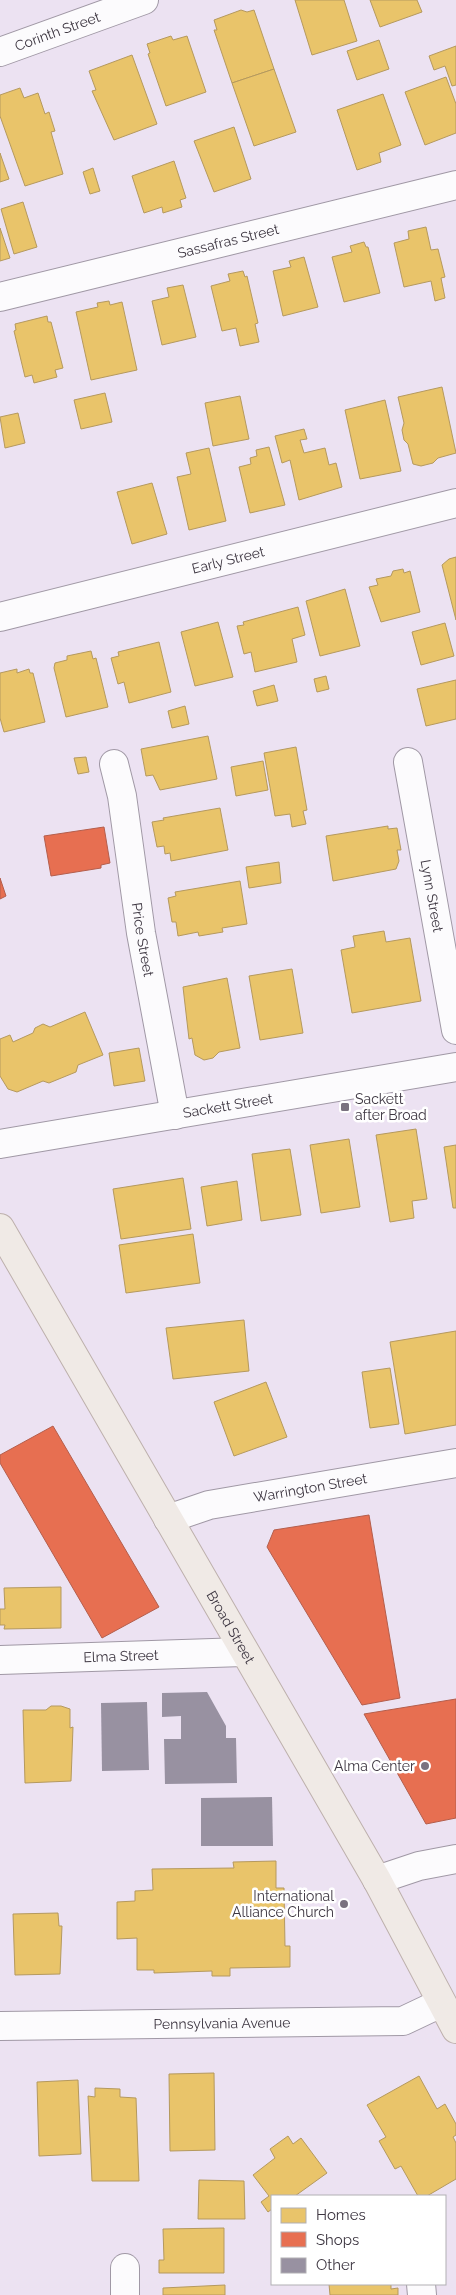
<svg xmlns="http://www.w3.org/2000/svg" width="456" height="2295" font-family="Raleway,sans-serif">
  <rect width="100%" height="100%" fill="#ece2f2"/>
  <!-- homes -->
  <g fill="#e9c46a" stroke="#b5995e">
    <polygon points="295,0 344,0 357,41 312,55"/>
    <polygon points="370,0 417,0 422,12 380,27"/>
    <polygon points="241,10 247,12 254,10 274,69 232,83 214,30 217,30 214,20"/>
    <polygon points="171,36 173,40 187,36 206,92 166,106 148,54 150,53 147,44"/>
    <polygon points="379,40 389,69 357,80 347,51"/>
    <polygon points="456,46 456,85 452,86 445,66 434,70 429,56"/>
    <polygon points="132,55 157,124 114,140 92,91 96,90 89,71"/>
    <polygon points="274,69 296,132 254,146 232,83"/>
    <polygon points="446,77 456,104 456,133 425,145 405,92"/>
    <polygon points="20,88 24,98 38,93 45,114 49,112 55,131 51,132 63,174 25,186 0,116 0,95"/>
    <polygon points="383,94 401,145 379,153 381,162 357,170 337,110"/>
    <polygon points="234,127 251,179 214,192 194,141"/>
    <polygon points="0,153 9,179 0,182"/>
    <polygon points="174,161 186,198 180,200 182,207 163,213 162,207 144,213 132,176"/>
    <polygon points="93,168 100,191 90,194 83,172"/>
    <polygon points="23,202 37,247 14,254 1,209"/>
    <polygon points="426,227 431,250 438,249 445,277 441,278 445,298 435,301 431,281 404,287 394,243 409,239 408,231"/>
    <polygon points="0,228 10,258 0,261"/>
    <polygon points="364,242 366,247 368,247 380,293 344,302 332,257 352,252 350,246"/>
    <polygon points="304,257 318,307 283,316 273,271 291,267 289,261"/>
    <polygon points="243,271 245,277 247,276 258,323 255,324 259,342 240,346 236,328 222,331 211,286 230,281 228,274"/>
    <polygon points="183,285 196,337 162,345 152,301 169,297 167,288"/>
    <polygon points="109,301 110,305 122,302 137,370 91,380 76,312 98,307 97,303"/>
    <polygon points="47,316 48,322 51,322 63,368 55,370 57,377 34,383 32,375 25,377 14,331 16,330 15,324"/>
    <polygon points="442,387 456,453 438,458 433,463 421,466 413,464 408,444 404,440 402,430 404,423 398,397"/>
    <polygon points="105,393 112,422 81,429 74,400"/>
    <polygon points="240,396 249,439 213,446 205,403"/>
    <polygon points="385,400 401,471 360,479 345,410"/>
    <polygon points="18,413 25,443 5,448 0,417"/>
    <polygon points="304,429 307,439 300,440 304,453 325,448 329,465 336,463 342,487 299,500 290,460 282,463 275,436"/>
    <polygon points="269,447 285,505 250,513 239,467 251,464 250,458 257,456 256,450"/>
    <polygon points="209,448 226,521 189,530 177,477 191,474 186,453"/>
    <polygon points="152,483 167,534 132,544 117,492"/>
    <polygon points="456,557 456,620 442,565 449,559"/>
    <polygon points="403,569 404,573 410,571 420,612 381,622 369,587 378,585 376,579 391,576 393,571"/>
    <polygon points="345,589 360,646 320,656 306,601"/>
    <polygon points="298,607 305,635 292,639 297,662 255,672 251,652 244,654 237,626 244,625 243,622"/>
    <polygon points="218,622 233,677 195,686 181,632"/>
    <polygon points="445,623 454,656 421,665 412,632"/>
    <polygon points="159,642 171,692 129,703 124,682 118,684 111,658 119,656 118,652"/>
    <polygon points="91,651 93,659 96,658 108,707 66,717 54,668 55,663 67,660 67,656"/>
    <polygon points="17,669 17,673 29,669 30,673 33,673 45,722 4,732 0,718 0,673"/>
    <polygon points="326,676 329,689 317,692 314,679"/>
    <polygon points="456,680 456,719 426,726 417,689"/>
    <polygon points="274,685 278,701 257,706 253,691"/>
    <polygon points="185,706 189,724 172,728 168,711"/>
    <polygon points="208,736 217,779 160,790 153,775 146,776 141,749"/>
    <polygon points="296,747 307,810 303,811 306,824 292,827 290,814 275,816 264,753"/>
    <polygon points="86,757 89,772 78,774 74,758"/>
    <polygon points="263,761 268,790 236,796 231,767"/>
    <polygon points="220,808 228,850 171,861 170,853 165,854 164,846 157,847 152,822 164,820 163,818"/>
    <polygon points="388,826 388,829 397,828 401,850 397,850 399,861 396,869 333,881 326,836"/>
    <polygon points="279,862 281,883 249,888 246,867"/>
    <polygon points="240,881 247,924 222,928 223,932 199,936 198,932 178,936 176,922 172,922 168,898 176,896 175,892"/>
    <polygon points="384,931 386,942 410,938 421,1001 352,1013 341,950 355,947 353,936"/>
    <polygon points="292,969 303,1033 260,1040 249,976"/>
    <polygon points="227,978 240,1048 219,1052 213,1058 204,1060 195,1055 192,1038 189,1039 183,987"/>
    <polygon points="85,1012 103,1055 78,1065 76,1072 49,1083 43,1081 17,1092 8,1089 0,1076 0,1039 10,1035 13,1042 33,1033 35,1028 43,1024 50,1027"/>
    <polygon points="139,1048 145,1081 114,1086 109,1053"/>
    <polygon points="416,1129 427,1199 412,1201 414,1218 390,1222 376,1135"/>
    <polygon points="349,1139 360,1207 321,1213 310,1145"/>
    <polygon points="456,1145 456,1208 453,1208 444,1147"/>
    <polygon points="290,1149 301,1215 261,1221 252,1154"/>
    <polygon points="183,1178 191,1229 121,1239 113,1189"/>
    <polygon points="237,1181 242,1220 207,1226 201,1187"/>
    <polygon points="193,1234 200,1283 126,1293 119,1245"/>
    <polygon points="244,1320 249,1371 173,1379 166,1328"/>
    <polygon points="456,1331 456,1425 405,1434 390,1342"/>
    <polygon points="390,1368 399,1424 370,1428 362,1372"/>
    <polygon points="266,1382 287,1437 234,1456 214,1402"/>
    <polygon points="61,1587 61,1628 4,1629 5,1625 0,1625 0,1609 5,1609 4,1588"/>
    <polygon points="51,1706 61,1706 70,1709 70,1728 73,1727 71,1781 25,1783 23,1710 46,1710"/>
    <polygon points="276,1861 276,1888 284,1888 285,1946 290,1946 290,1967 230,1968 230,1976 212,1976 212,1971 154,1973 154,1970 137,1970 137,1938 117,1939 117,1902 135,1901 135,1891 153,1890 152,1869 234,1868 233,1862"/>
    <polygon points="58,1913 59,1926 62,1926 60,1974 15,1975 13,1914"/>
    <polygon points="214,2073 215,2150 170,2151 169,2074"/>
    <polygon points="419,2076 437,2109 445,2104 456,2124 456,2135 453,2137 456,2143 456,2179 427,2196 418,2196 401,2166 395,2169 379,2141 386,2137 367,2105"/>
    <polygon points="78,2080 81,2154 39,2156 37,2082"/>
    <polygon points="95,2088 120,2089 120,2097 136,2098 139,2181 92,2181 88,2096 95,2097"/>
    <polygon points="288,2136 293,2144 301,2138 327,2173 295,2196 272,2196 272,2209 268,2212 261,2202 269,2196 253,2175 275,2158 270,2149"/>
    <polygon points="199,2180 244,2181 245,2219 198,2219"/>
    <polygon points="224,2228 224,2273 159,2273 159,2260 164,2260 163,2229"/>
    <polygon points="329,2284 391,2284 391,2289 398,2288 398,2295 330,2295"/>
    <polygon points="225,2285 225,2295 163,2295 163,2288"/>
  </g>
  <!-- shops -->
  <g fill="#e76f51" stroke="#b45e4c">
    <polygon points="104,827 110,863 101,865 101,868 51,876 44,836"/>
    <polygon points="0,878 6,896 0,899"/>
    <polygon points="53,1426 159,1607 102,1638 0,1463 0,1455"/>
    <polygon points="369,1515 400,1698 362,1705 267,1547 274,1530"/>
    <polygon points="456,1699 456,1818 426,1824 364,1714"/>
  </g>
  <!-- building -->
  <g fill="#9891a1">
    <polygon points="207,1692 226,1726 226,1738 236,1738 237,1783 165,1784 164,1739 181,1739 181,1716 162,1717 162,1693"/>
    <polygon points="147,1702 149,1770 102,1771 101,1703"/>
    <polygon points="272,1797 273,1846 201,1846 201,1798"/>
  </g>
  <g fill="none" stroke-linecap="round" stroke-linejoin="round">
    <!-- minor casing -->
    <g stroke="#a098a5" stroke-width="30">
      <g id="minor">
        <path id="s1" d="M0 52 144 0"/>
        <path id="s2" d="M0 297 456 185"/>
        <path id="s3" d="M0 617 456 503"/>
        <path id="s4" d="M408 762 456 1030"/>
        <path id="s5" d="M114 764 122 796 141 933 175 1115"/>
        <path id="s6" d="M0 1144 456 1067"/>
        <path id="s7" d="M168 1519 209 1505 456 1463"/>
        <path id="s8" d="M0 1660 243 1652"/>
        <polyline points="377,1880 419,1866 456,1859"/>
        <path id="s9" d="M0 2026 403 2021 441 2003"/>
        <polyline points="125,2268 125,2295"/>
        <polyline points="421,2284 422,2295"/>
      </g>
    </g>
    <!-- major casing -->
    <g stroke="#bdb0ac" stroke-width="30">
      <g id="major">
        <path id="s10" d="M0 1228 377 1880 456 2029"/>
      </g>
    </g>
    <!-- minor -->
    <use href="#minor" stroke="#fcfbfd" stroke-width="28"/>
    <!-- major -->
    <use href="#major" stroke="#f0eae6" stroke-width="28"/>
  </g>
  <!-- markers -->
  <g fill="#7a727f" stroke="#fff" stroke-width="2">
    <rect x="340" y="1102" width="10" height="10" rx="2.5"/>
    <circle cx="425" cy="1766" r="5"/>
    <circle cx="344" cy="1904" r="5"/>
  </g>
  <g text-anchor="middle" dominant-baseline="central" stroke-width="5" stroke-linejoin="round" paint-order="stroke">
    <!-- street labels -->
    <g font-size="14" fill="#3d3641" stroke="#fff">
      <text stroke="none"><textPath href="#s1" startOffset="61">Corinth Street</textPath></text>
      <text stroke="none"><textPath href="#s2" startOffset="235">Sassafras Street</textPath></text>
      <text stroke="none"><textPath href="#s3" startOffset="235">Early Street</textPath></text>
      <text stroke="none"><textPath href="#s4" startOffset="136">Lynn Street</textPath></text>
      <text stroke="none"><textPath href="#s5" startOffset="178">Price Street</textPath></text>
      <text stroke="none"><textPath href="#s6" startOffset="231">Sackett Street</textPath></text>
      <text stroke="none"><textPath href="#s7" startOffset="146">Warrington Street</textPath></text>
      <text stroke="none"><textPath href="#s10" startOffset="461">Broad Street</textPath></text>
      <text stroke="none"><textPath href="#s8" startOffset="121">Elma Street</textPath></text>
      <text stroke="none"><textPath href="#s9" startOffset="222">Pennsylvania Avenue</textPath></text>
    </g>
    <!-- poi labels -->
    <g font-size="14" fill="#3d3641" stroke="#fff" text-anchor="end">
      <text x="355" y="1099" text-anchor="start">Sackett<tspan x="355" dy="16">after Broad</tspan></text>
      <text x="415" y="1766">Alma Center</text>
      <text x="334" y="1896">International<tspan x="334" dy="16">Alliance Church</tspan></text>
    </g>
  </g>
  <!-- legend -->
  <rect x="271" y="2195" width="175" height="90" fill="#ffffff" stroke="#b1afb3"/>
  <rect x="281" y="2208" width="25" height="15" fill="#e9c46a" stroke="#b1afb3"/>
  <text x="316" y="2220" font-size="15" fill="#3d3641">Homes</text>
  <rect x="281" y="2232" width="25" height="15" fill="#e76f51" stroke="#b1afb3"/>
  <text x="316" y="2245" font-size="15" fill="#3d3641">Shops</text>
  <rect x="281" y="2258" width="25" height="15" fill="#9891a1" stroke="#b1afb3"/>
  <text x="316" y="2270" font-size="15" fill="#3d3641">Other</text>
</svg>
